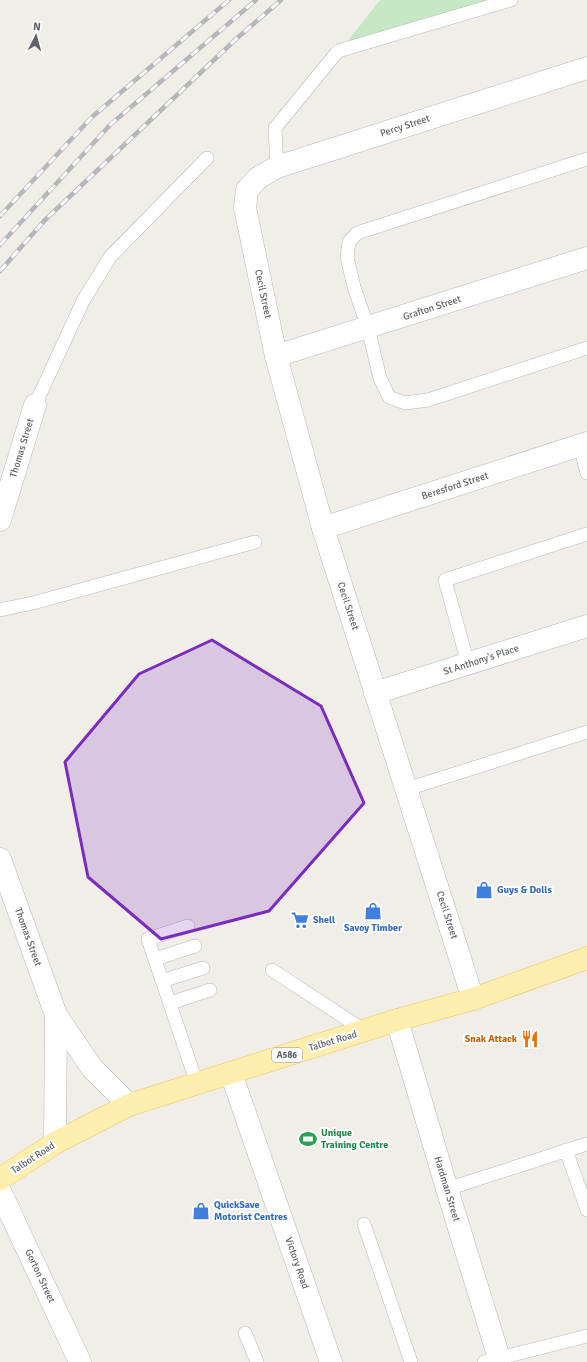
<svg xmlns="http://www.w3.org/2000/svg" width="587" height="1362" font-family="Signika,sans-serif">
  <rect width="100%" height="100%" fill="#f1eee8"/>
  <!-- green -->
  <polygon fill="#c6e8c5" points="380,0 510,0 343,47"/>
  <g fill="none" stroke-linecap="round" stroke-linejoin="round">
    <!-- lane casing -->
    <g stroke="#b5b8bc" stroke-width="14">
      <g id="lane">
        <polyline points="587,159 357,233 349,242 347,257 354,287 368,328 380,378 389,397 405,403 428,400 587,348"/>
        <polyline points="277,167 275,128 338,51 511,0"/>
        <polyline points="35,405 83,301 110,257 207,158"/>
        <polyline points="580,445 587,473"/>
        <polyline points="0,610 33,603 255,542"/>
        <polyline points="468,664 445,580 587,534"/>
        <polyline points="407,789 587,732"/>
        <polyline points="188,926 148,939 197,1084"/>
        <polyline points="155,959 195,946"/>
        <polyline points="272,970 365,1031"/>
        <polyline points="162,981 203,968"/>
        <polyline points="170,1003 210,990"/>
        <polyline points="566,1150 587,1210"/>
        <polyline points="447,1189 587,1144"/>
        <polyline points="364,1224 411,1362"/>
        <polyline points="245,1333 257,1362"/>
        <polyline points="484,1362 587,1336"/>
      </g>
    </g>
    <!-- street casing -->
    <g stroke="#b5b8bc" stroke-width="23">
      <g id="street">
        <polyline points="276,356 587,258"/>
        <polyline points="0,520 35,405"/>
        <polyline points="323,528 587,443"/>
        <polyline points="375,693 587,626"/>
        <polyline points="0,859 56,1015 92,1068 129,1105"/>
        <polyline points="473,999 323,528 276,356 245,208 247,190 258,178 277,167 587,68"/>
        <polyline points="397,1020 447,1189 499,1358"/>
        <polyline points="231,1073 331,1362"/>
        <polyline points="55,1143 56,1015"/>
        <polyline points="0,1191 80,1362"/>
      </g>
    </g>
    <!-- primary casing -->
    <g stroke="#f1c361" stroke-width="23">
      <polyline id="primary" points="0,1179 55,1143 129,1105 397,1020 473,999 587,958"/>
    </g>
    <!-- lane -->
    <use href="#lane" stroke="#fff" stroke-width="13"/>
    <!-- street -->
    <use href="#street" stroke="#fff" stroke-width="22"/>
    <!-- primary -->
    <use href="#primary" stroke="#feefaf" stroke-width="22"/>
    <!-- rail casing -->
    <g stroke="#b6b7b8" stroke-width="4.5">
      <g id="rail">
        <polyline points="0,216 92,117 229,0"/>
        <polyline points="0,245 110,125 256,0"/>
        <polyline points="0,271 45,220 235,40 281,0"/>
      </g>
    </g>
    <!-- rail -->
    <use href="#rail" stroke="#fff" stroke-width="3" stroke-dasharray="9" stroke-linecap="butt"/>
  </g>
  <!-- marked area -->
  <path fill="#7b2cbf" fill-opacity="0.2" stroke="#7b2cbf" stroke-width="3" stroke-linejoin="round" d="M212 640 321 706 364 803 269 911 161 939 88 877 65 762 139 674Z"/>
  <!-- icons -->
  <defs>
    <g id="shop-bare" transform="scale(1.38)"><path d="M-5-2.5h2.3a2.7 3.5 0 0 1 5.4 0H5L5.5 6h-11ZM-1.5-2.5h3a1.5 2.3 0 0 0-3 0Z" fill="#3f7fe0" stroke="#fff" stroke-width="2.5" paint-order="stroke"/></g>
    <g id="supermarket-bare" transform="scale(1.38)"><path d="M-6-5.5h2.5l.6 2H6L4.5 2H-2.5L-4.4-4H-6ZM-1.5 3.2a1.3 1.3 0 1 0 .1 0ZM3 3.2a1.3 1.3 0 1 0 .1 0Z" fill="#3f7fe0" stroke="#fff" stroke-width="2.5" paint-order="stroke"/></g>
    <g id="restaurant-bare" transform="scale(1.38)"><path d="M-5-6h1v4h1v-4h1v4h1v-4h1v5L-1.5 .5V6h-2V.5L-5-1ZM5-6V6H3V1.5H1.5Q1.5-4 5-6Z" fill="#e8710a" stroke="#fff" stroke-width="2.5" paint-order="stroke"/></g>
    <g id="stadium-bare" transform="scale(1.38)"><path d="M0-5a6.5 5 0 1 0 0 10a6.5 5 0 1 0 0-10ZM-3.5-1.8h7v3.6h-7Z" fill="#2e9e5b" stroke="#fff" stroke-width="2.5" paint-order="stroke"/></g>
  </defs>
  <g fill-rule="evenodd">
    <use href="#shop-bare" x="484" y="890"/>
    <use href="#shop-bare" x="373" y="911"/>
    <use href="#supermarket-bare" x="300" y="920"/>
    <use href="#restaurant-bare" x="530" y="1039"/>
    <use href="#stadium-bare" x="308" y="1139"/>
    <use href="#shop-bare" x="201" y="1211"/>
  </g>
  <g text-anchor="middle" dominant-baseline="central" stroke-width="4" stroke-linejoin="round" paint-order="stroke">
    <!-- shield labels -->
    <rect fill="#fff" stroke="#8f9295" stroke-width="1" x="272" y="1048" width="30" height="14" rx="3"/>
    <g font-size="9" font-weight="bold" fill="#5f6368">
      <text x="287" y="1055">A586</text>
    </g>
    <!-- street labels -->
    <g font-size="10" fill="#5f6368" stroke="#fff">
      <text transform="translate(405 126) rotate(-18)">Percy Street</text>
      <text transform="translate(263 294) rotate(78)">Cecil Street</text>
      <text transform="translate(432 308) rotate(-18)">Grafton Street</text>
      <text transform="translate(22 448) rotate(-73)">Thomas Street</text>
      <text transform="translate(455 486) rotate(-18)">Beresford Street</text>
      <text transform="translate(348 606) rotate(72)">Cecil Street</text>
      <text transform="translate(481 660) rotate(-18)">St Anthony's Place</text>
      <text transform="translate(447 915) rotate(72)">Cecil Street</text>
      <text transform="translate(28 937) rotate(70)">Thomas Street</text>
      <text transform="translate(333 1041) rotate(-17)">Talbot Road</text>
      <text transform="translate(33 1158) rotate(-33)">Talbot Road</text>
      <text transform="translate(447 1189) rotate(73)">Hardman Street</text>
      <text transform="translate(297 1263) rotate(71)">Victory Road</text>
      <text transform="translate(40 1276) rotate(65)">Gorton Street</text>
    </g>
    <!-- shop labels -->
    <g font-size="10" font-weight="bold" fill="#366cbe" stroke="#fff" text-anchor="start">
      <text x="497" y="890">Guys &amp; Dolls</text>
      <text x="313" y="920">Shell</text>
      <text x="373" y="928" text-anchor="middle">Savoy Timber</text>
      <text x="214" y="1205">QuickSave<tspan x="214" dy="12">Motorist Centres</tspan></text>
    </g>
    <!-- food labels -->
    <g font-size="10" font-weight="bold" fill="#c56008" stroke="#fff" text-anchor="end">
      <text x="517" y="1039">Snak Attack</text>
    </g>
    <!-- leisure labels -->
    <g font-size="10" font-weight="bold" fill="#27864d" stroke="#fff" text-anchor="start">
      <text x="321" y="1133">Unique<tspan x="321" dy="12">Training Centre</tspan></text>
    </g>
  </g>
  <!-- north arrow -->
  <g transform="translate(36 36) rotate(6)" stroke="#ffffff" stroke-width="3" paint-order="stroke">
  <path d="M0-3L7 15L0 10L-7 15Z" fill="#5f6368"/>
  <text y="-6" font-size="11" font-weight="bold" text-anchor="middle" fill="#5f6368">N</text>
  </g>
</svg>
